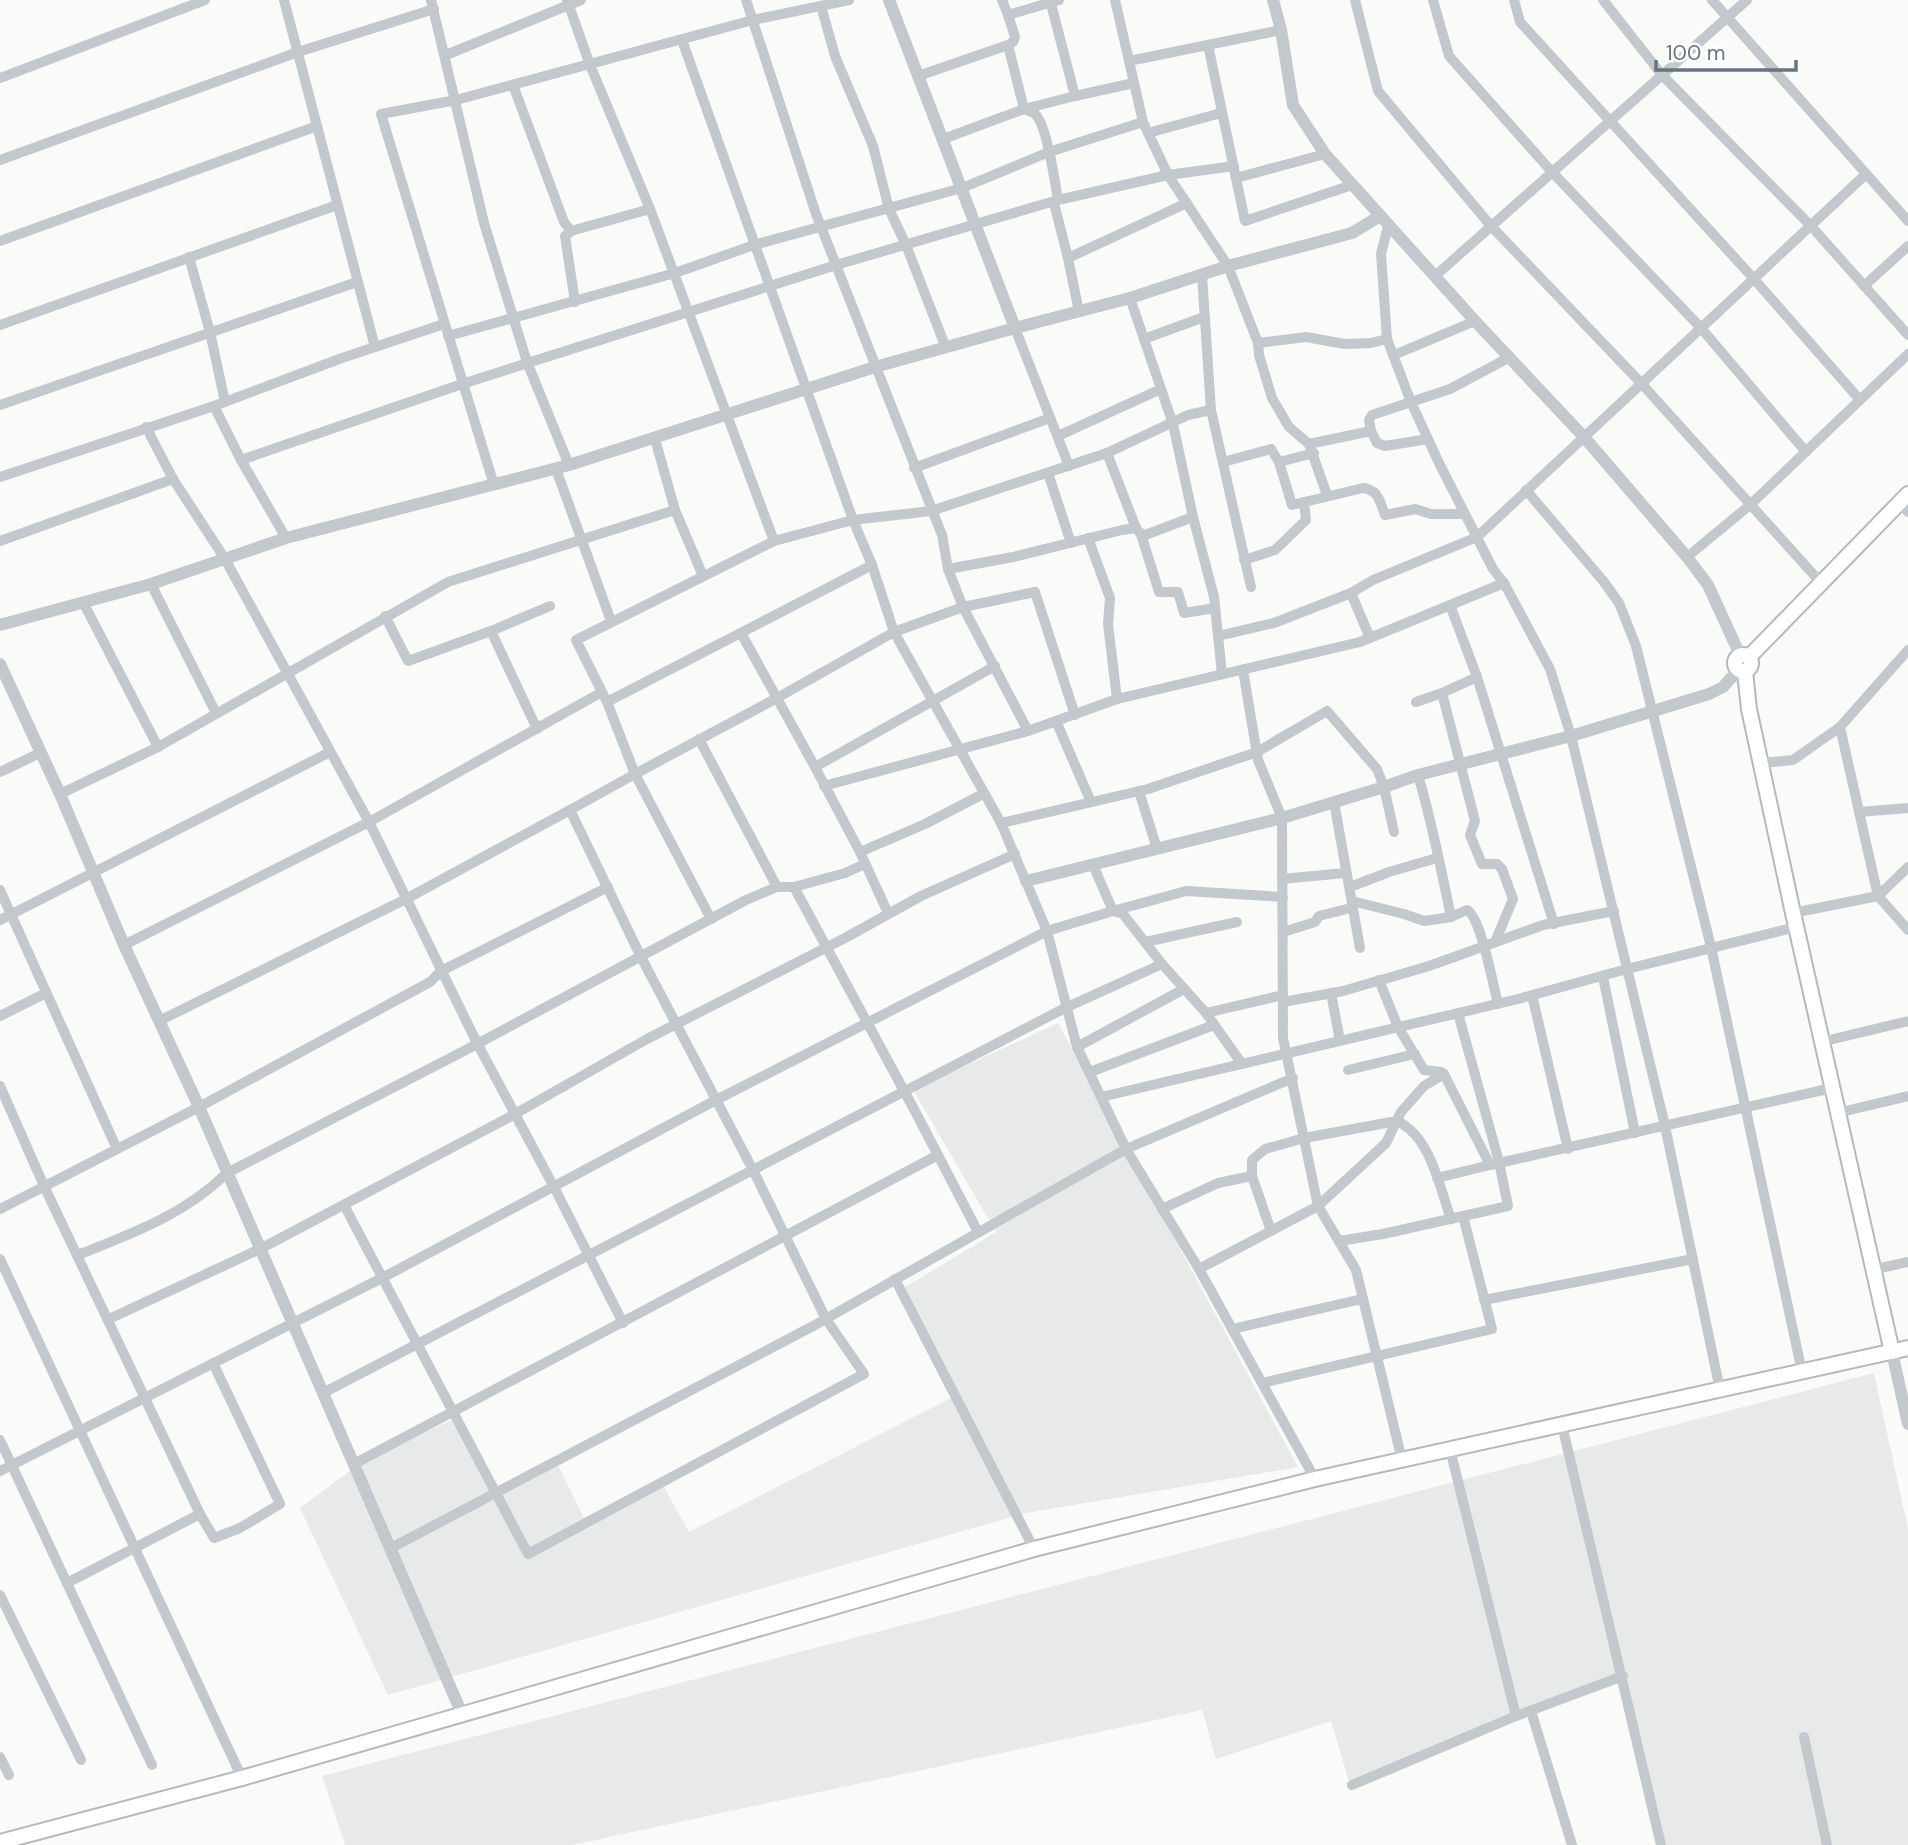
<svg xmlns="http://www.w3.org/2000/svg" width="1908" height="1845" font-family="'DM Sans',sans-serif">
  <rect width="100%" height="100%" fill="#fafaf8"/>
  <!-- built -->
  <g fill="#e8e9e9">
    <polygon points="1058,1023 1298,1467 1026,1513 388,1695 300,1508 366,1459 454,1419 495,1497 557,1463 584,1518 659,1478 689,1532 951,1398 899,1291 996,1232 913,1090"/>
    <polygon points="1874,1373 1908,1529 1908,1845 1663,1845 1622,1681 1349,1782 1331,1721 1216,1759 1202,1710 572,1845 345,1845 322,1776"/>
  </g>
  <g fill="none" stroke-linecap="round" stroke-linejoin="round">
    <!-- secondary casing -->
    <g stroke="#b3babf" stroke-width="18">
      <g id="secondary">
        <circle cx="1743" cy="663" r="8"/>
        <polyline points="1749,657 1908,494"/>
        <polyline points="1745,672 1749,709 1793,913 1892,1352"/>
        <polyline points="0,1842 242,1778 1034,1549 1315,1479 1908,1348"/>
      </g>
    </g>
    <!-- minor -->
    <g stroke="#c3c8cc" stroke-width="10">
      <polyline points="284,0 375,347"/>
      <polyline points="431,0 484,223 527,362 569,465"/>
      <polyline points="567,0 590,65 650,209 774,541"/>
      <polyline points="746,0 816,214 942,535 948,569 963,607 1028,731"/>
      <polyline points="1002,0 1008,15 1059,0"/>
      <polyline points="1115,0 1143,122 1168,175 1228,266 1258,343 1259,355 1272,398 1289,427 1309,444 1327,495"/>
      <polyline points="1355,0 1378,91 1491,226 1641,383 1822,584"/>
      <polyline points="1433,0 1449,56 1552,172 1701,328 1806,452"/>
      <polyline points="1514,0 1520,22 1754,279 1860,400"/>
      <polyline points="1603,0 1662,75 1811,226 1908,335"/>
      <polyline points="1712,0 1908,221"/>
      <polyline points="821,6 835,56 873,146 889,209 906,245 946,348"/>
      <polyline points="682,40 853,520 872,565 894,632 1001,823 1047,931 1077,1047 1101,1097 1126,1149 1199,1269 1315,1479"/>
      <polyline points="1008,45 1013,42 1015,37 1008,15"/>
      <polyline points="1208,45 1245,221 1352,185"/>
      <polyline points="446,55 581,0"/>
      <polyline points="1129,61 1281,30"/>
      <path d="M918 76 1008 45 1024 109C1028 111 1032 111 1035 114 1047 124 1055 183 1058 200"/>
      <polyline points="0,78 205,0"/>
      <polyline points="513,85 564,222 571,231 565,236 575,302"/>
      <polyline points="1075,96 1134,83"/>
      <polyline points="1148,133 1221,113"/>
      <polyline points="943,139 1024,109 1075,96 1050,0"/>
      <polyline points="0,160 298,52 434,9"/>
      <polyline points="1236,178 1325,154"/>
      <polyline points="1054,203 1068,258 1079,312"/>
      <polyline points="1388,226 1381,254 1387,339 1411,402 1439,463 1493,569 1504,583 1550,669 1571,736 1665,1126 1720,1390"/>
      <polyline points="571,231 650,209"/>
      <polyline points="0,241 317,126"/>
      <polyline points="189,257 210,332 225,402"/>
      <polyline points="1068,258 1187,203"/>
      <polyline points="1202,275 1211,410 1251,587"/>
      <polyline points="1435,276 1747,0"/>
      <polyline points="1864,286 1908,246"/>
      <polyline points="1130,298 1173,424 1193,517"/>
      <polyline points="0,325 337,205"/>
      <polyline points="1015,328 1069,466"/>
      <polyline points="448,336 675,273 754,245 962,188 1049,152 1143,122"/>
      <polyline points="1144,339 1204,317"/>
      <polyline points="1258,343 1306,337 1345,344 1371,343 1387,339"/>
      <polyline points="1394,355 1475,321"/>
      <polyline points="0,405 357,282"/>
      <polyline points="214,406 241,460 286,538"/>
      <polyline points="146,427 173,479 225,559 369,822 477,1043 554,1187 623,1323"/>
      <polyline points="1371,431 1369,420 1372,415 1450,389 1510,357"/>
      <polyline points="1058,436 1161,389"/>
      <polyline points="655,439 675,510 703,576"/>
      <polyline points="1309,444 1371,431 1377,443 1385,446 1428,439"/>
      <polyline points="1107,453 1136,528"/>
      <polyline points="241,460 462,384 836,265 1058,200 1168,175 1234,166"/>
      <polyline points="1223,462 1271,449 1279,462 1314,453"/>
      <path d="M1279 462 1292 505 1363 488C1379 490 1380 502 1385 515L1415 509 1431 514H1465"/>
      <polyline points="914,468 1050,418"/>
      <polyline points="556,469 611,621"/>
      <polyline points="1048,473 1071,543"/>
      <polyline points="0,477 214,406 342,358 444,324"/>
      <polyline points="494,485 381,114 456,100 753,20 849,0"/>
      <polyline points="1526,490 1604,582 1619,603 1636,646 1711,947 1802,1372"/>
      <polyline points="1900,503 1908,512"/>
      <polyline points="1141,534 1159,592 1178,592 1184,613 1215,608"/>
      <polyline points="1088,538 1110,598 1108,624 1117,699"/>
      <polyline points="0,541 173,479"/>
      <polyline points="1687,557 1750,505 1908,354"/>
      <polyline points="1244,560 1275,550 1303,523 1306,520 1304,502"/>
      <polyline points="948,569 1013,557 1122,530 1136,528 1141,534 1145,535 1193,517 1214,597 1222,674"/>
      <polyline points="151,584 216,713"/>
      <polyline points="1351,593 1370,638"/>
      <polyline points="83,602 158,747"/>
      <polyline points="1450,605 1477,677 1554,924"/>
      <polyline points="385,616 408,661 491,631 550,606"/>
      <polyline points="491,631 537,729"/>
      <polyline points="741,633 815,767 995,666"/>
      <polyline points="1218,636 1274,623 1351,593 1373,580 1477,537 1865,175"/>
      <polyline points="1243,670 1258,760 1282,818 1283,1038 1318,1206 1356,1270 1402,1460"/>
      <polyline points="1477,677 1442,693 1475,821 1470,835 1482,864 1497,864 1502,869 1513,899 1495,942"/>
      <polyline points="607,702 872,565"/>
      <polyline points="1416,702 1442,693"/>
      <polyline points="1075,715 1035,592 963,607 894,632 777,698 635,774 607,702 576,640 774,541 853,520 931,511 1107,453 1188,415 1211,410"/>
      <polyline points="1056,721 1091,802"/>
      <polyline points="1840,727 1878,896 1908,930"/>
      <polyline points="699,739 777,887"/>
      <polyline points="1761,763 1793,760 1840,727 1908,650"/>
      <polyline points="815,767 860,852 888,913"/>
      <polyline points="0,772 40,753"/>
      <polyline points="824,786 1028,731 1117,699 1360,642 1504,583"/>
      <polyline points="1139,791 1157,849"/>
      <polyline points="60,794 158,747 448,582 675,510"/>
      <polyline points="1334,802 1360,948"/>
      <polyline points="1859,812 1908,808"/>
      <polyline points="1001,823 1148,789 1257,752 1327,711 1377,769 1384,787 1394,832"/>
      <polyline points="860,852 925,824 983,794"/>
      <polyline points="1093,865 1113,911 1186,891 1283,897"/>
      <polyline points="1282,879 1345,873"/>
      <polyline points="794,887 916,1113 978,1232"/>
      <polyline points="1350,887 1389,872 1437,858"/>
      <polyline points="0,890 117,1149"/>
      <path d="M1352 901 1404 914 1424 921 1451 917C1441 869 1432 822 1418 775"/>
      <polyline points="1793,913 1878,896 1908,867"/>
      <path d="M1451 917 1467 910C1481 917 1493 985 1498 1004"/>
      <polyline points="0,920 330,752"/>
      <polyline points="1283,932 1315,922 1319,916 1351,908"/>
      <polyline points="1145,942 1237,922"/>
      <polyline points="124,945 369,822 602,692"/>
      <polyline points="1603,977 1635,1133"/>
      <polyline points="1379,980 1398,1027 1424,1070 1441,1072 1444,1074 1490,1165 1832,1088"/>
      <polyline points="1331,993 1340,1041"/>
      <polyline points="1532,995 1568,1149"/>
      <polyline points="1283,1002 1343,991 1429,966 1543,925 1614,911"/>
      <polyline points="1206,1013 1283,995"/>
      <polyline points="0,1016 46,993"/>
      <polyline points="159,1021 406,899 570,810"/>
      <polyline points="1821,1042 1908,1021"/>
      <polyline points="1077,1047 1184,989"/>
      <polyline points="1348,1070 1415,1054"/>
      <polyline points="1090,1072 1214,1025"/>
      <polyline points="0,1086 44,1186 200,1514 67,1583"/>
      <polyline points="1101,1097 1518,999 1627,969 1796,927"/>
      <polyline points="1837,1113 1908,1096"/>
      <polyline points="1437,1178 1490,1165"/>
      <polyline points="344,1205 528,1554 864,1374 826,1319 753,1170 641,957 570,810 635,774 711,919"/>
      <polyline points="0,1209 199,1107 430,982 441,971 608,887"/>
      <polyline points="1162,1209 1218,1183 1252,1176"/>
      <path d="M1271 1231 1252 1176V1160L1265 1149 1304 1138 1397 1121C1431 1137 1439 1186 1451 1219"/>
      <polyline points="1339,1241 1383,1234 1508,1206 1499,1162 1458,1013"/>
      <path d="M78 1255C133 1233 184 1215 227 1173L462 1052 746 900 777 887H794L845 873 865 864"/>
      <polyline points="0,1259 242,1778"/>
      <polyline points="1199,1269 1318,1206 1386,1143 1401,1112 1424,1086 1444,1074"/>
      <polyline points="1872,1270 1908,1262"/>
      <polyline points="895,1279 1034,1549"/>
      <polyline points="1484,1300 1693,1259"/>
      <polyline points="109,1319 260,1249 508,1118 647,1039 845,938 921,896 1015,854"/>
      <polyline points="1232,1329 1362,1299"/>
      <polyline points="1262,1383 1492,1329 1463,1216"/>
      <polyline points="323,1393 1065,1008 1162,964"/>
      <polyline points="1562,1425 1661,1845"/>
      <polyline points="0,1440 152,1765"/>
      <polyline points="1450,1449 1516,1716"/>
      <polyline points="354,1464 938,1155"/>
      <polyline points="0,1471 382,1278 716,1100 1047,931 1113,911 1123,914 1162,964 1206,1013 1242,1064"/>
      <polyline points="200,1514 214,1538 240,1528 280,1504 213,1363"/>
      <polyline points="391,1548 815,1325 1126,1149 1293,1078"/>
      <polyline points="0,1595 81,1760"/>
      <polyline points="1531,1711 1572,1845"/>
      <polyline points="1804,1737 1827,1845"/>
      <polyline points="0,1757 9,1775"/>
      <polyline points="1352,1785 1516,1716 1623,1676"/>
    </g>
    <!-- tertiary -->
    <g stroke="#c3c8cc" stroke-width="12">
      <polyline points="889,0 1015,328"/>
      <polyline points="1273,0 1281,30 1293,105 1325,154 1475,321 1584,437 1687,557 1708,585 1740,655"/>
      <polyline points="0,625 151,584 286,538 569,465 875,367 1015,328 1130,298 1228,266 1352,233 1380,216"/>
      <polyline points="0,664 60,794 124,945 199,1107 462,1714"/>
      <polyline points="1026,881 1282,818 1384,787 1418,775 1571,736 1709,694 1723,687 1738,670"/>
      <polyline points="1892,1352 1908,1424"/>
    </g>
    <!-- secondary -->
    <use href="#secondary" stroke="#fff" stroke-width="14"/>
  </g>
  <!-- scale -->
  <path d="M1656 60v10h140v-10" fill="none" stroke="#657683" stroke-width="3.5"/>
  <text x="1666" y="60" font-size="21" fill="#657683" stroke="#ffffff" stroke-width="5" paint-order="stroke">100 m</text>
</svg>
